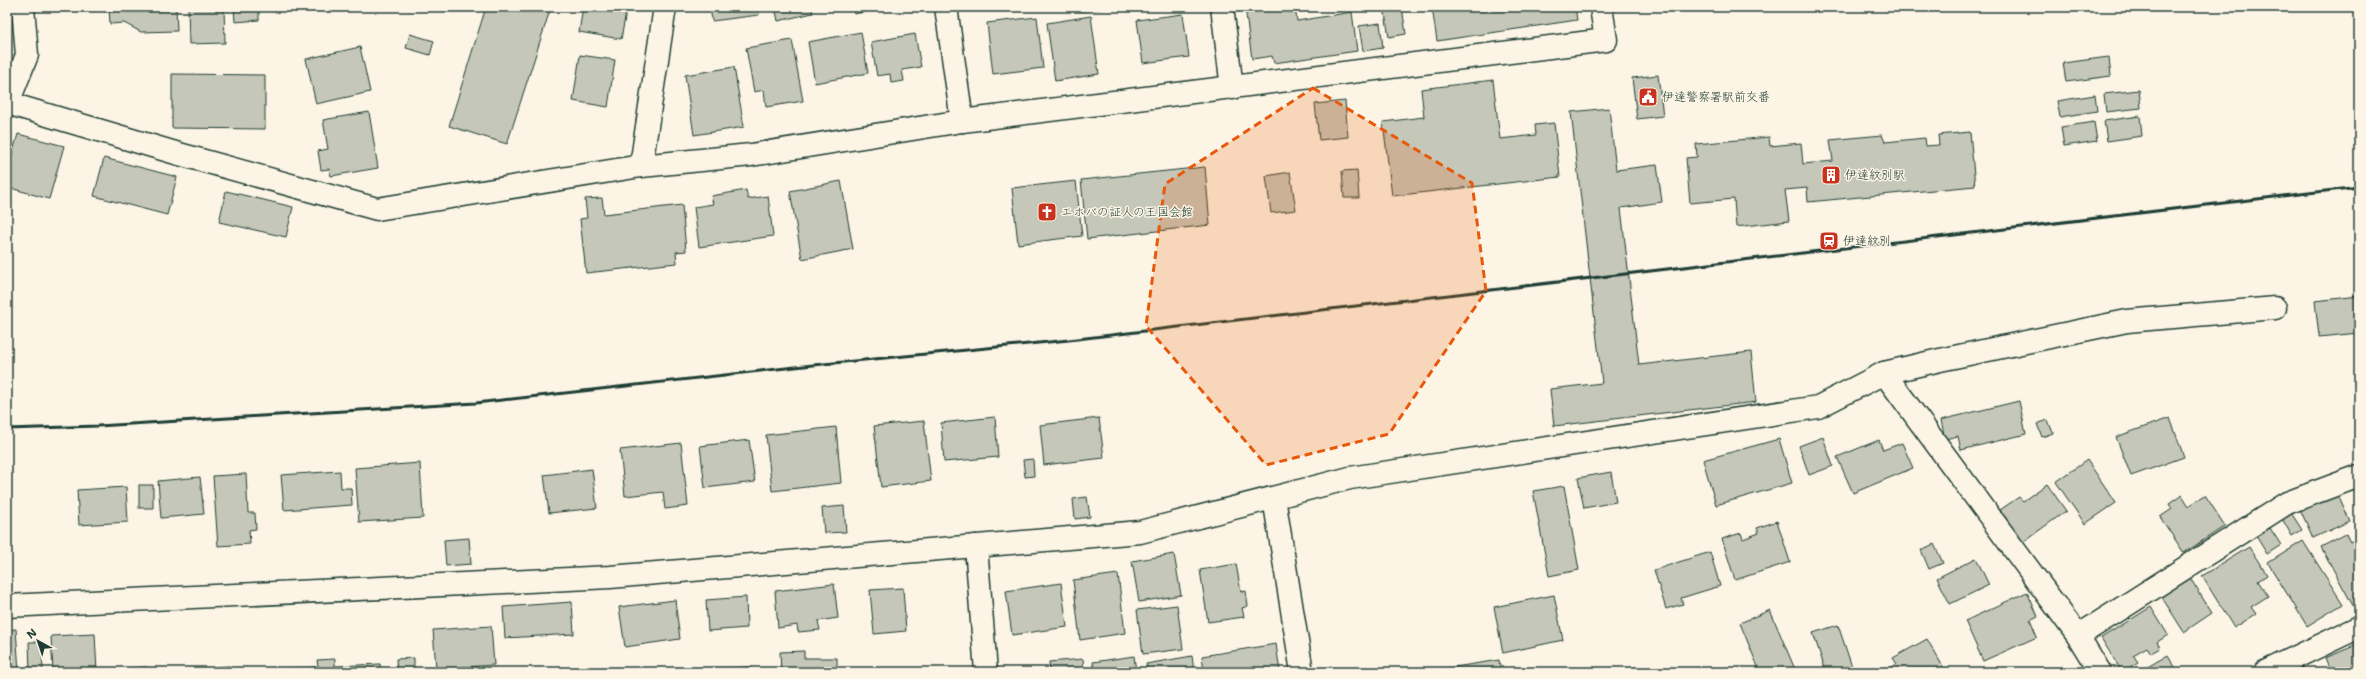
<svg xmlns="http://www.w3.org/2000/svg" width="2366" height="679" font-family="'Shantell Sans','Klee One',sans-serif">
  <rect width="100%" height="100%" fill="#fcf5e5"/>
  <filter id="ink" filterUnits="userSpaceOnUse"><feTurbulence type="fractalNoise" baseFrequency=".025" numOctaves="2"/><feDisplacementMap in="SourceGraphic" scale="8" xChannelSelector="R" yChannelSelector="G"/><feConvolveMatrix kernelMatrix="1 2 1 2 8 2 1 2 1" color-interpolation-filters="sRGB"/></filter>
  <g filter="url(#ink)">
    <!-- building -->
    <g fill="#c5c7b9" stroke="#1f3d34">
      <polygon points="109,7 176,7 177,31 141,32 124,23 110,24"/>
      <polygon points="188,7 224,7 225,43 189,44"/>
      <polygon points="234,7 259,7 259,20 235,22"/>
      <polygon points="486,7 551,7 507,144 449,126"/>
      <polygon points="583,7 627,7 621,39 579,32"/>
      <polygon points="710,7 758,7 759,15 712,21"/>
      <polygon points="775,7 811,7 813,13 778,21"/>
      <polygon points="852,7 889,7 854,14"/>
      <polygon points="1081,7 1116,7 1081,11"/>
      <polygon points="1245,7 1295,7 1297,21 1352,12 1357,51 1274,63 1272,56 1252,59"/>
      <polygon points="1384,7 1402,7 1406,34 1389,37"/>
      <polygon points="1432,7 1575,7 1577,20 1437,41"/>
      <polygon points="1183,14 1189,57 1143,63 1137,20"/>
      <polygon points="1091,16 1099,74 1055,81 1047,23"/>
      <polygon points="1037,17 1043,68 993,74 987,23"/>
      <polygon points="1380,23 1383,48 1363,51 1359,26"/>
      <polygon points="861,32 868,73 815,83 808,42"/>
      <polygon points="410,34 434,41 430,55 406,48"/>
      <polygon points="915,34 921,67 902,70 904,81 891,83 890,74 877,76 871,42"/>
      <polygon points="792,40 803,101 766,107 764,90 754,92 746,48"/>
      <polygon points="360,47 370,92 316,104 306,59"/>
      <polygon points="580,55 615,60 608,107 573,101"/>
      <polygon points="2109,57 2111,76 2066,82 2063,63"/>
      <polygon points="734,67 744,127 694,135 685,75"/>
      <polygon points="172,74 265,75 265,129 172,128"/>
      <polygon points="1658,75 1663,116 1637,119 1632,78"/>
      <polygon points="1493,80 1500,139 1536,135 1535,125 1554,123 1560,177 1392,196 1383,122 1424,117 1421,89"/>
      <polygon points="2139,90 2141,108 2106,112 2104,94"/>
      <polygon points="2095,95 2097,111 2060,117 2057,101"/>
      <polygon points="1345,101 1348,137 1319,140 1315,104"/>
      <polygon points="1609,108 1616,170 1657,165 1662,202 1621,208 1639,365 1751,352 1756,402 1554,426 1550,389 1602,383 1571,112"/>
      <polygon points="369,112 378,168 331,176 329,169 321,170 318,151 328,149 323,120"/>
      <polygon points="2140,116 2142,136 2107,141 2104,121"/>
      <polygon points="2094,122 2097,141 2064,146 2061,127"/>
      <polygon points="1970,132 1975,186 1808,202 1807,188 1785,190 1789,221 1736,227 1734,199 1690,203 1686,158 1697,157 1696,144 1769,137 1770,146 1801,143 1803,164 1833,161 1830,140 1882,135 1885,142 1925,138 1926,146 1939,145 1938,135"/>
      <polygon points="18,134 64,146 49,199 7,187 7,172"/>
      <polygon points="104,158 177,177 167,215 94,196"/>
      <polygon points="1205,167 1210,225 1087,239 1081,180"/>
      <polygon points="1357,170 1359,198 1344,198 1342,171"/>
      <polygon points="1290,172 1296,210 1271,213 1266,176"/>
      <polygon points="841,181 853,249 802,259 790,191"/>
      <polygon points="1076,181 1082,236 1018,244 1012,188"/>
      <polygon points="746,190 748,199 768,196 773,236 699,247 694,207 713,204 711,196"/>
      <polygon points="226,191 293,207 286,237 219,222"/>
      <polygon points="602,198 604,214 682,205 686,251 676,252 677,263 586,273 580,219 587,218 585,199"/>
      <polygon points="2359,296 2359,333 2319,337 2315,301"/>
      <polygon points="2019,401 2026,434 1961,450 1958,436 1945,439 1941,420"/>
      <polygon points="995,417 998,457 944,462 941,423"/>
      <polygon points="1099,418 1104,458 1044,465 1040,425"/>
      <polygon points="2170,418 2184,457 2131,476 2116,437"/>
      <polygon points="2048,420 2053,433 2042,437 2037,424"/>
      <polygon points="924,421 931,481 881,487 874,426"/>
      <polygon points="836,427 841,483 772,491 766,435"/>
      <polygon points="1823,437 1833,466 1809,475 1799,446"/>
      <polygon points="1779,439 1792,483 1716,505 1703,460"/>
      <polygon points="749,440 755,482 705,488 700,446"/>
      <polygon points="1879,440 1883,450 1902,443 1913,468 1853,493 1837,457"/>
      <polygon points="681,443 688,506 665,509 663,492 625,496 620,450"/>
      <polygon points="1033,459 1034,476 1025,477 1023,460"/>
      <polygon points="2087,460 2116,503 2085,524 2056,482"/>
      <polygon points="420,463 423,518 359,522 355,468"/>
      <polygon points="592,469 597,508 549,513 544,475"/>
      <polygon points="340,471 341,488 351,488 352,505 284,510 281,475"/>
      <polygon points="1611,472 1616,502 1584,508 1578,478"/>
      <polygon points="246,474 248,513 255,513 256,529 249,530 250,544 218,546 213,476"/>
      <polygon points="200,477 204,514 161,518 158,481"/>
      <polygon points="2047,484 2066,511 2023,542 2000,510 2019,497 2023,501"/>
      <rect x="139" y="485" width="14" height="23"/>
      <polygon points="1564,486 1579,570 1549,576 1533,491"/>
      <polygon points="126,487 128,522 79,525 77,490"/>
      <polygon points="2337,492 2350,521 2313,538 2300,509"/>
      <polygon points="2182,495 2189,506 2205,495 2225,526 2184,553 2160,517 2172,509 2169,504"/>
      <polygon points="1087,497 1090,517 1075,519 1073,499"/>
      <polygon points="844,506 846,532 824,533 822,508"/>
      <polygon points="2290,511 2302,530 2292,536 2281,517"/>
      <polygon points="1777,521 1790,562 1735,580 1722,539 1741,533 1743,539 1759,533 1757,528"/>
      <polygon points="2270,528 2281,545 2267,554 2256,536"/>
      <polygon points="2346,534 2350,542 2359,537 2359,611 2357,613 2321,547"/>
      <polygon points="469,538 471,564 446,566 444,540"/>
      <polygon points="2303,541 2343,604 2307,626 2268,563"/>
      <polygon points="1934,544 1943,563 1929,569 1921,550"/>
      <polygon points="2249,547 2267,575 2258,581 2268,596 2251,607 2256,614 2234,628 2202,576"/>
      <polygon points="1710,552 1720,586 1681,598 1683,604 1666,609 1654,570"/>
      <polygon points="1174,554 1181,595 1139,602 1132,561"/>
      <polygon points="1976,558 1989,585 1950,604 1937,578"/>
      <polygon points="1236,564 1241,592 1246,591 1248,606 1242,608 1244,617 1208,622 1200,570"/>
      <polygon points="1118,574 1125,633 1080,640 1073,580"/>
      <polygon points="2190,578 2212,613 2184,632 2161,596"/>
      <polygon points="1061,583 1067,627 1012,635 1006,591"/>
      <polygon points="834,584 838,618 818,621 820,630 798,632 797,625 778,628 775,591"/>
      <polygon points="903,588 906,631 874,634 870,590"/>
      <polygon points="2027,592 2038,616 2030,620 2037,637 1983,661 1965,621"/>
      <polygon points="1554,595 1563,640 1503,653 1494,607"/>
      <polygon points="746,597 747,628 708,631 706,600"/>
      <polygon points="675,600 680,639 625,647 619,607"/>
      <polygon points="572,602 574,634 505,638 503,607"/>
      <polygon points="1177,605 1183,649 1143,654 1137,610"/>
      <polygon points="2151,607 2168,635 2157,642 2160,648 2151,653 2147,647 2133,655 2138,662 2122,672 2101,638"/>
      <polygon points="1770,610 1794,667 1783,672 1760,672 1740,623"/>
      <polygon points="1838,625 1853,670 1846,672 1826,672 1813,633"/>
      <polygon points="491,626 494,665 436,669 433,630"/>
      <polygon points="16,629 19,671 7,672 7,630"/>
      <polygon points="95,634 97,672 53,672 51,636"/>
      <polygon points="1927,639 1946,672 1883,672 1897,664 1893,658"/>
      <polygon points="29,642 42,642 43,672 30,672"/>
      <polygon points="1276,644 1280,672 1204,672 1202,656"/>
      <polygon points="2359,644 2359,672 2331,672 2325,658"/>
      <polygon points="804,651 804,658 837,658 837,672 781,672 780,652"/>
      <polygon points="2168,655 2178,672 2139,672"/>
      <polygon points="1134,656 1136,672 1094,672 1093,662"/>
      <polygon points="1192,656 1194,672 1148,672 1146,664"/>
      <polygon points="414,658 414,672 397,672 396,659"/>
      <polygon points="335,659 335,666 380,664 381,672 213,672 213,667 230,666 230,672 318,667 317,660"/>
      <polygon points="1083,659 1084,672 1050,672 1049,662"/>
      <polygon points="1499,660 1501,672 1443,672 1442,669"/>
      <polygon points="147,667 148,672 132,672 132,668"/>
      <polygon points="751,667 751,672 694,672 694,669"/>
    </g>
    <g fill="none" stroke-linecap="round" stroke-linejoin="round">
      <!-- minor casing -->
      <g stroke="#1f3d34" stroke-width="25">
        <g id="minor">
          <polyline points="946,7 962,121"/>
          <polyline points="1222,7 1232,88"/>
          <polyline points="7,103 179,154 377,209 641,166 751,155 962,121 1606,40 1601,7"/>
          <polyline points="8,103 27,55 23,7"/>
          <polyline points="641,166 665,7"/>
          <polyline points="1884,373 2078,636 2100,672"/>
          <polyline points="1274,498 1302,672"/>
          <polyline points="976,546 986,672"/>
          <polyline points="7,606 610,577 1140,532 1350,478 1818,407 1884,373 1940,360 2127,321 2275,308"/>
          <polyline points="2078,636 2287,503 2359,476"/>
          <polyline points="2265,672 2359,627"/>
        </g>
      </g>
      <!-- minor -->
      <use href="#minor" stroke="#fcf5e5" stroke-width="22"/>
      <!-- rail -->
      <polyline stroke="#1f3d34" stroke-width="3" points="7,429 98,426 476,403 813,365 1069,340 2359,187"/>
    </g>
  </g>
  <!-- marked area -->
  <path fill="#e8590c" fill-opacity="0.2" stroke="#e8590c" stroke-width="3" stroke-dasharray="8 5" stroke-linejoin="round" d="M1313 88 1472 183 1486 291 1389 434 1266 465 1146 326 1165 184Z"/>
  <!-- icons -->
  <defs>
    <g id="civic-square" transform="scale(1)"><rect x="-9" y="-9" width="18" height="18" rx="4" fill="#c8321e" stroke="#fcf5e5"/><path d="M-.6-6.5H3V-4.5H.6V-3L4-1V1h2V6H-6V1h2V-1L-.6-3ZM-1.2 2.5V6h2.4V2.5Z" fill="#fff"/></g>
    <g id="building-square" transform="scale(1)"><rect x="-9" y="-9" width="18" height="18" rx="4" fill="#c8321e" stroke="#fcf5e5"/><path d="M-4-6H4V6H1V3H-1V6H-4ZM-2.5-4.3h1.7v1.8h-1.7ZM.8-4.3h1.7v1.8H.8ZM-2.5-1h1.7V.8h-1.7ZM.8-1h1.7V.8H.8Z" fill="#fff"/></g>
    <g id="church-square" transform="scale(1)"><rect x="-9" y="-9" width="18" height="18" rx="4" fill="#c8321e" stroke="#fcf5e5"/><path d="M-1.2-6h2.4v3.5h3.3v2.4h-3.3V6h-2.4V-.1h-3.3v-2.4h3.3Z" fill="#fff"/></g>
    <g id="station-square" transform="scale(1)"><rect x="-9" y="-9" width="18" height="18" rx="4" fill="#c8321e" stroke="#fcf5e5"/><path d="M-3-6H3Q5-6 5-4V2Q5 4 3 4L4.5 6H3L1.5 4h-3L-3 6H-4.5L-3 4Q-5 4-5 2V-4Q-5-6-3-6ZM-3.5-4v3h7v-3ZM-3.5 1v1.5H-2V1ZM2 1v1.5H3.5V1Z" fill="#fff"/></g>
  </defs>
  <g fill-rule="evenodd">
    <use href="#civic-square" x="1648" y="97"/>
    <use href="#building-square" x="1831" y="175"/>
    <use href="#church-square" x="1047" y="212"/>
    <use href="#station-square" x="1829" y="241"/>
  </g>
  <g text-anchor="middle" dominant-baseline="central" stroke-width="3" stroke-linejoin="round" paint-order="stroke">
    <!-- poi labels -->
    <g font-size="12" fill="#1f3d34" stroke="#fcf5e5" text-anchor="start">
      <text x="1662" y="97">伊達警察署駅前交番</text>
      <text x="1845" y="175">伊達紋別駅</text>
      <text x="1061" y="212">エホバの証人の王国会館</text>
      <text x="1843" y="241">伊達紋別</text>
    </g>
  </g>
  <!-- margin -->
  <rect width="2366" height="679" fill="none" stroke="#fcf5e5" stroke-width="24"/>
  <rect x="12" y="12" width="2342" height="655" fill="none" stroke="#1f3d34" stroke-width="1.5" filter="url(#ink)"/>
  <!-- north arrow -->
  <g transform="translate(38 641) rotate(320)" stroke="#fcf5e5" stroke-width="3" paint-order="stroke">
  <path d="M0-3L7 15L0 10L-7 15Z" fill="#1f3d34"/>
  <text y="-6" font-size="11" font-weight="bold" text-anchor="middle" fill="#1f3d34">N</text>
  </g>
</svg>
